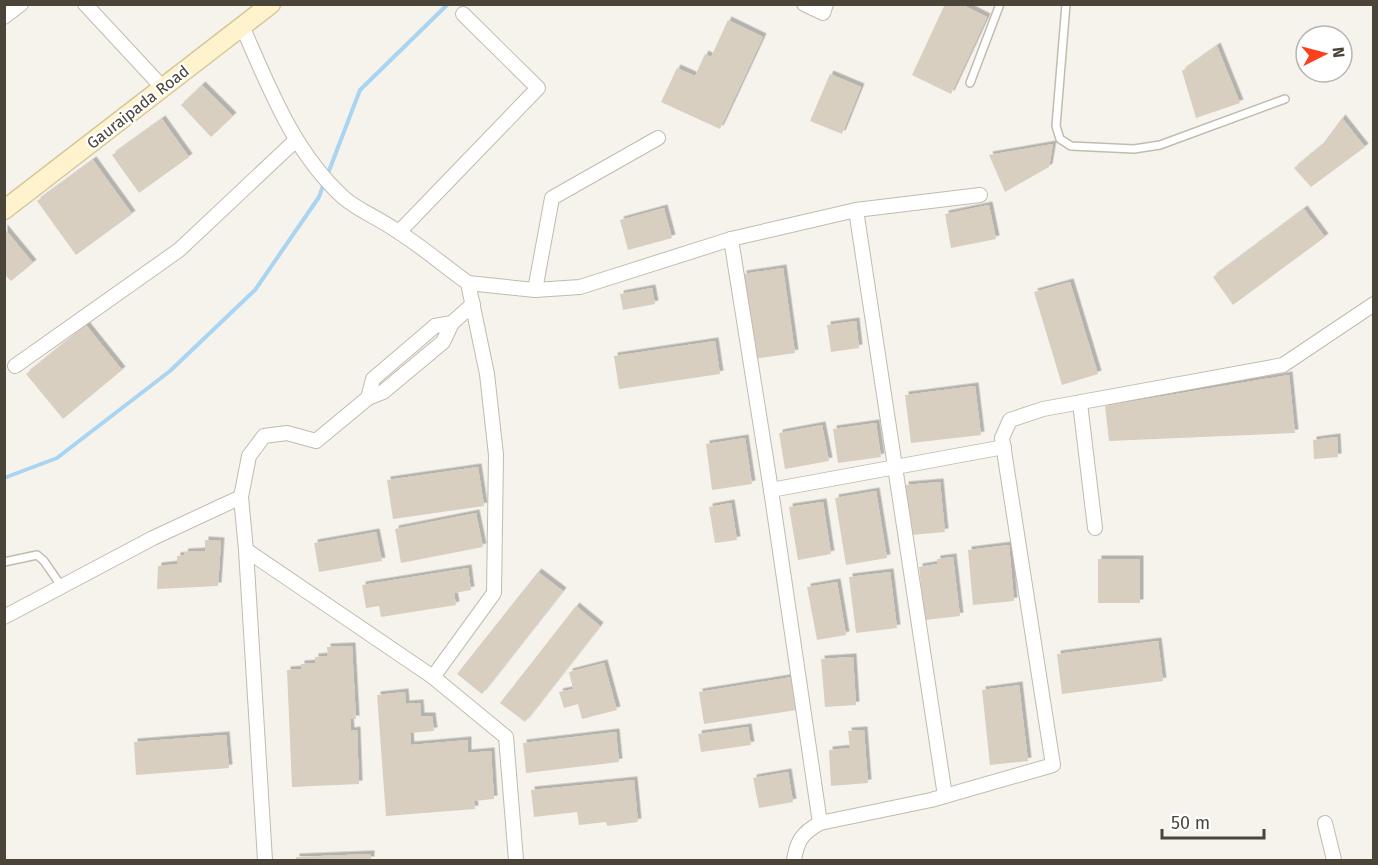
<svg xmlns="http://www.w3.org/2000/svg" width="1378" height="865" font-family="'Fira Sans',sans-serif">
  <defs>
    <filter id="shadow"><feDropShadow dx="3.5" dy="-3.5" stdDeviation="0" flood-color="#0004"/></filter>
  </defs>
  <rect width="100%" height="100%" fill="#f6f3ec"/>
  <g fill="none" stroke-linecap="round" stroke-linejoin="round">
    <!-- stream -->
    <g stroke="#a9d4f2" stroke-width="4">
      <polyline points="327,176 360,90 448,4"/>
      <polyline points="4,478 57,458 170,371 255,290 319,197 324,183"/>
    </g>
  </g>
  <!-- building -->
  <g fill="#d8cfc1" filter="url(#shadow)">
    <polygon points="945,4 961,4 987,17 951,94 912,75"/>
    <polygon points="728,20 763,37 720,129 661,102 677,68 695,76 705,54 711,57"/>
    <polygon points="1217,46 1240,103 1196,118 1182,71"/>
    <polygon points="830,74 861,87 842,134 810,121"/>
    <polygon points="202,85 233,116 211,137 181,105"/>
    <polygon points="1342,118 1365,147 1311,187 1294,168 1322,145"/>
    <polygon points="162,119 189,157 139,193 112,155"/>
    <polygon points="1053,144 1049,167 1005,192 989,155"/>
    <polygon points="93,160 132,214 76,255 37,201"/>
    <polygon points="989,205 996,239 951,248 945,214"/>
    <polygon points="664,208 672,238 628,250 620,220"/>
    <polygon points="1304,209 1325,237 1233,305 1213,277"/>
    <polygon points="4,228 33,263 11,281 4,274"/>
    <polygon points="783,268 795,353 754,359 743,274"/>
    <polygon points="1070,282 1098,374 1062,385 1034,292"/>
    <polygon points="652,288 655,304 623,310 620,294"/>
    <polygon points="856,321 859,348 831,352 827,325"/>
    <polygon points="86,325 122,370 63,419 26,374"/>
    <polygon points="715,341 720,374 619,389 614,356"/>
    <polygon points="1289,375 1295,433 1109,441 1105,406"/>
    <polygon points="975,386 981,435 911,443 905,395"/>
    <polygon points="876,423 881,457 838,463 833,429"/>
    <polygon points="822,425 829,461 785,469 779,433"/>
    <polygon points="1337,437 1338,457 1314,459 1313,440"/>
    <polygon points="745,438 752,484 712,490 706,444"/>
    <polygon points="478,467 484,506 393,519 387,480"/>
    <polygon points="940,482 945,532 911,535 905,485"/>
    <polygon points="876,491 887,558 846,565 835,498"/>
    <polygon points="823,502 831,554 798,560 789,507"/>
    <polygon points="731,503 737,540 715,543 709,507"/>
    <polygon points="476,513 483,547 401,563 395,529"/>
    <polygon points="376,532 382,561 319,572 314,543"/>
    <polygon points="205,540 221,541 218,586 157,589 158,566 177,564 177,556 184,555 185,552 205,551"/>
    <polygon points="1009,545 1014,601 973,605 968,550"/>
    <polygon points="953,557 960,616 925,620 919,567 937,564 937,559"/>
    <rect x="1098" y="559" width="42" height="44"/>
    <polygon points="468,568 471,590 454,593 456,605 381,617 379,606 366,608 362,585"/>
    <polygon points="538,572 563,591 482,694 457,674"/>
    <polygon points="890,572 897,628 856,633 849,577"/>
    <polygon points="837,582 846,635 817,640 807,587"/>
    <polygon points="576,606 600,626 525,722 500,703"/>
    <polygon points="1158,641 1163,681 1062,694 1057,654"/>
    <polygon points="352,646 356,719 350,719 351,731 357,730 359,784 292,787 287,670 301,669 301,664 315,663 315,657 328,656 327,647"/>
    <polygon points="853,657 856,705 825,707 821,659"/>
    <polygon points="604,663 617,710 582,719 578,704 564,708 559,692 573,689 569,672"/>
    <polygon points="792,677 797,710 704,724 699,692"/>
    <polygon points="1019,685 1028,761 990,765 982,690"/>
    <polygon points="405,692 406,704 420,703 421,716 432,716 434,731 410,733 411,745 468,740 468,753 491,751 494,799 474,801 475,809 386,816 377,695"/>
    <polygon points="748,727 751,745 701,752 698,734"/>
    <polygon points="864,730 868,783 831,786 829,750 850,748 848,731"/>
    <polygon points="616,732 619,762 526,773 523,743"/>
    <polygon points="226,735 229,768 136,775 134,742"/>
    <polygon points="788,772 793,802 759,808 753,778"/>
    <polygon points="634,780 638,822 607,826 606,822 579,825 577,812 534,817 531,790"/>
    <polygon points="371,854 371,860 296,860 296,857"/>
  </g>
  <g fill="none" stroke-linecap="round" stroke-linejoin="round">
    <!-- lane casing -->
    <g stroke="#c2bbae" stroke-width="10">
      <g id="lane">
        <polyline points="1066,4 1056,126 1060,139 1071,146 1134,149 1160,145 1285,99"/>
        <polyline points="970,83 1000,4"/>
        <polyline points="4,562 37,555 44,561 62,587"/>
      </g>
    </g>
    <!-- street casing -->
    <g stroke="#c2bbae" stroke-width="16">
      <g id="street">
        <polyline points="85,4 163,88"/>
        <polyline points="804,4 823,13 826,4"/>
        <polyline points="4,17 21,4"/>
        <path d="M242 26C269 87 293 152 344 198 358 210 378 218 394 229 420 245 443 265 468 283L487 374 496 455 494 593 433 677 506 737 516 860"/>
        <polyline points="856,210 980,195"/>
        <polyline points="399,232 538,88 463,14"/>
        <polyline points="731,239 771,490 820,823"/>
        <polyline points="468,283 535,290 580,287 731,239 856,210 945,796"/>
        <polyline points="535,290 552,198 658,138"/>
        <polyline points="15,366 179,250 296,140"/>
        <polyline points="368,398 383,392 443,342 452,323"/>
        <polyline points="1080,403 1095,528"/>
        <polyline points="771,490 1004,447"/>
        <polyline points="241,497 246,550"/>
        <polyline points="4,617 153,538 241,497 249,456 264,436 287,433 316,441 368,398 373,379 435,326 452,323 473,304"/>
        <polyline points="1325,823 1334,860"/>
        <polyline points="265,860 246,550 433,677"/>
        <path d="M794 860C797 841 802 833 820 823L931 800 1053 765 1002 438 1010 420 1043 409 1283 365 1374 304"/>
      </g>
    </g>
    <!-- secondary casing -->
    <g stroke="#d6c79b" stroke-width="21">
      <polyline id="secondary" points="4,210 271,4"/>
    </g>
    <!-- lane -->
    <use href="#lane" stroke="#fff" stroke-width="7"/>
    <!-- street -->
    <use href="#street" stroke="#fff" stroke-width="14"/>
    <!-- secondary -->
    <use href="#secondary" stroke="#fff3cd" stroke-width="18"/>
  </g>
  <g text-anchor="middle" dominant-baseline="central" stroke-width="4.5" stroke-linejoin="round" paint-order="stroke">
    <!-- street labels -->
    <g font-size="16" fill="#4b4439" stroke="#fff">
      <text transform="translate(138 107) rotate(-38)">Gauraipada Road</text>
    </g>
  </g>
  <!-- border -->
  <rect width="1378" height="865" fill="none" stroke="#4b4439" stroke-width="12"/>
  <!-- north arrow -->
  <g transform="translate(1324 54) rotate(84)"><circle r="28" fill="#ffffff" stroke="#b7b4b0" stroke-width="1.5"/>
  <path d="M0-4.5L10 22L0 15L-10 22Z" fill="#fc3f1d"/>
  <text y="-9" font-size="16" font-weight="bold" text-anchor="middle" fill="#4b4439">N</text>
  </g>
  <!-- scale -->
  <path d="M1162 829v9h102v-9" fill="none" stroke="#4b4439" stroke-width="3"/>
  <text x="1171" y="829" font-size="18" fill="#4b4439" stroke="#ffffff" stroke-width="4.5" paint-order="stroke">50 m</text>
</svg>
